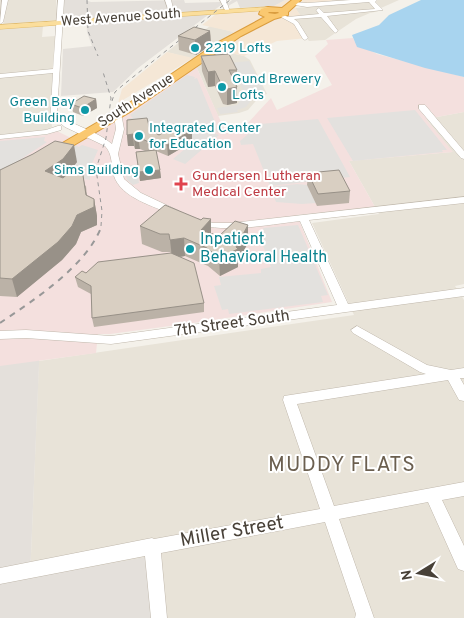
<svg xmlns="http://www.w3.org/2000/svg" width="464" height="618" font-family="Overpass,sans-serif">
  <rect width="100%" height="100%" fill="#f4f1ea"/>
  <!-- residential -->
  <g fill="#e8e3d8">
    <polygon points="0,0 56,0 56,20 3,25 5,12 0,13"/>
    <polygon points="331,0 399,0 381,8 382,10 379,11 370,13 356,19 325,40 309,41 290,18 301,16 295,8 334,5"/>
    <polygon points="43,26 42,37 55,36 50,112 52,127 47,130 0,135 0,29"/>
    <polygon points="210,26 234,32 209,48 244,56 250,60 267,94 261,95 248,110 239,113 218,116 193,59 167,52 193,31 202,32"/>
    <polygon points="464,112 464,284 455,286 464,300 464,618 151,618 146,558 30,579 39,361 354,315 312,223 379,214 349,161 452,152 426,119"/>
  </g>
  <!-- commercial -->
  <g fill="#f5e7d6">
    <polygon points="285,0 331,0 334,3 294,6 301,16 291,18 307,38 277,41 244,56 219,50 243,34 202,25 220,11 274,6"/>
    <polygon points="167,52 193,58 118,103 122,89"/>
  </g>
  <!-- industrial -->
  <g fill="#e4e0db">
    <polygon points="63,0 85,0 91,2 184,0 185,3 220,2 221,5 138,68 113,92 61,96 63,49 92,46 87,32 86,19 62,20"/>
    <polygon points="232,0 285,0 274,6 240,8 237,1 228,6 227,4"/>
    <polygon points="0,341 40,341 30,578 146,557 151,618 0,618"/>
  </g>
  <!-- medical -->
  <polygon fill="#f4e0de" points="353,38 355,42 377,54 464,77 464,112 426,119 453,152 349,161 375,207 297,215 332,302 200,322 110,334 98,334 96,353 0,366 0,139 46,135 57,131 77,141 195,64 226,133 246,125 271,98 277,110 332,85 315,56 328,44 326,40"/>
  <!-- parking -->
  <g fill="#e3e1de">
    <polygon points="249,61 265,92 257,93 246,107 237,110 238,112 220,114 217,108 237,105 245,94 230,63"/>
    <polygon points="187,75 195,77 194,79 197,78 219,132 214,133 219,135 185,164 173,159 192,143 196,143 158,127 129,127 128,118 133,118 130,115"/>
    <polygon points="415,110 447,150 442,150 443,152 353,161 327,118"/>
    <polygon points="318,119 350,177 270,186 253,144 241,145 240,141 260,124"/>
    <polygon points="45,137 44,141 47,142 0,173 0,141"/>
    <polygon points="75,145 79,147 82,145 98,150 90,168 90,180 66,176 76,164 55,157"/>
    <polygon points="136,165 139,183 133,185 127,180 123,166"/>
    <polygon points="297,184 307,185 316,203 302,204 276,202 270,187"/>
    <polygon points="298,225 328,295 321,296 323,302 229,314 228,309 222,310 214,286 221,285 219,277 261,273 261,269 271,267 258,232 264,231 263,228"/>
  </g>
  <!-- water -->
  <polygon fill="#a8d4ef" points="421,0 464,0 464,77 425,68 357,47 352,35 379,25 389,15"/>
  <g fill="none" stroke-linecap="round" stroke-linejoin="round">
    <!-- minor casing -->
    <g stroke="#c0b8ac" stroke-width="1">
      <g id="minor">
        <polygon points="2,0 8,0 3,22 0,24"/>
        <path d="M58 0H64L57 113C74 127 96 130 112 144L116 129 114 115 121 113 124 129 118 154 124 179 141 193 179 211V215H173C154 206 121 198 114 176 111 166 113 154 105 146L65 127 56 120 50 121 53 73 0 78V74L53 69Z"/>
        <polygon points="165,0 171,0 175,16 170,15"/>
        <polygon points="220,0 226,0 230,12 226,12"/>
        <polygon points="351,0 377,0 375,2 383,10 327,16 338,31 335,33 321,17 294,19 298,22 308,38 305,40 303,39 294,24 281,17 284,15 288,17 319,14 316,10 319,8 324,13 375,9 369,2 307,7 289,4 292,2 307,3"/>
        <polygon points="419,105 425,105 464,151 464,159 461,158 419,109"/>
        <polygon points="58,126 61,126 61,130 47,134 0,139 0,135 46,130"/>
        <path d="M464 197V203L309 220 348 304 464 288V296L111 344 26 338 0 339V331L26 330 111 336 337 305 300 221C265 225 229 233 195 224L193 222 198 219 213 223H232Z"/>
        <polygon points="357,326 427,365 451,370 464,368 464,378 460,378 464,385 464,401 459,400 448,380 297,404 334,506 464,482 464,496 442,500 464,546 464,571 458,569 428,502 339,519 374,618 355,618 356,614 325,522 161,553 167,618 151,618 145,556 0,584 0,568 152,538 154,539 320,509 283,400 284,396 426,374 420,372 353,333 351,330"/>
      </g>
    </g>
    <!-- major casing -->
    <g stroke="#e1bb6b" stroke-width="1">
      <polygon id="major" points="268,7 272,9 270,10 0,29 0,25"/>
    </g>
    <!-- highway casing -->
    <g stroke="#da9d3f" stroke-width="2">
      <path id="highway" d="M292 0H301L288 12V15L274 19 241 36 130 112 52 158 48 159 42 155 122 108 217 43 265 17 259 14 261 9 268 7 282 8ZM269 12H278L279 13 275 14 268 13Z"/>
    </g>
    <!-- minor -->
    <use href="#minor" fill="#fff" fill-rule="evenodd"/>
    <!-- major -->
    <use href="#major" fill="#fbde9c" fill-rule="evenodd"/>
    <!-- highway -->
    <use href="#highway" fill="#fac870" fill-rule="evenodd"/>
    <!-- rail-far1 -->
    <g stroke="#989898" stroke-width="1" stroke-dasharray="4 4" stroke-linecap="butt">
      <polyline points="87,0 88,31 98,56"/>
      <polyline points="112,101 115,92 123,85 230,0"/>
      <polyline points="101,226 102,211 96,169 106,138 111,98 103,72"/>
    </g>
    <!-- rail -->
    <path stroke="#989898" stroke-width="2" stroke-dasharray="6 6" stroke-linecap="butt" d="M0 323C34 300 88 265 102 225"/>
  </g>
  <!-- wall -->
  <g fill="#bbb2a7">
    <polygon points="210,31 211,45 196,55 179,50 178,36"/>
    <polygon points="201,56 237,70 237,85 236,85 237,103 227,105 223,104 215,86 208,87 202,71"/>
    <polygon points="96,99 97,108 83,116 73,112 71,104"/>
    <polygon points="150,130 159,135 192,142 168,156 156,151 160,170 161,178 140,181 136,152 145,151 140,149 135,149 134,146 128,146 127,135"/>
    <polygon points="33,154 77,162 69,172 86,186 87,196 94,199 97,216 97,225 81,232 76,244 62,260 17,297 0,296 0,170"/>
    <polygon points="308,173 350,191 349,203 317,206 307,185"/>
    <polygon points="211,219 211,233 219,236 248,243 238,261 238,267 220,276 208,266 185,256 180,257 204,303 204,312 94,327 92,318 91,294 78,287 75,277 86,273 171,253 170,252 162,252 142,244 140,226"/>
  </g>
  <!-- shaded-wall -->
  <g fill="#989188">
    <polygon points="210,31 211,45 196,55 195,40"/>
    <polygon points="215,71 215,86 208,87 208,72"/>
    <polygon points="237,87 237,103 227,105 227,89"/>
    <polygon points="96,99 97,108 83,116 82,108"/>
    <polygon points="192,130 192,142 168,156 167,145"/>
    <polygon points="133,134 134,146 128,146 127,135"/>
    <polygon points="138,137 140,149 135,149 134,138"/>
    <polygon points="74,145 77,162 66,176 49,189 45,171"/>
    <polygon points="82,169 89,209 94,199 97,216 97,225 81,232 76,244 62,260 17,297 12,279"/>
    <polygon points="160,170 161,178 140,181 139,172"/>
    <polygon points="211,219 211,236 201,230"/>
    <polygon points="248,225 248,243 238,261 238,267 220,276 219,258 236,247"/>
    <polygon points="184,238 185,256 172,258 170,240"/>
  </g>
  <!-- building -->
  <g fill="#d9cfc2" stroke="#989188">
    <polygon points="194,27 210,31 195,40 178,36"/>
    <polygon points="229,54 237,70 229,70 237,87 227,89 223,88 215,71 208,72 201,56"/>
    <polygon points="84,96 96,99 82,108 71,104"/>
    <polygon points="147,118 150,130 159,135 177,125 192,130 167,145 154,139 155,145 138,137 134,138 133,134 127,135 127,120"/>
    <polygon points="55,141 74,145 63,159 45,171 63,178 74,168 82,169 86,195 94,199 94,207 77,215 72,226 58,242 12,279 0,278 0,170 33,154"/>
    <polygon points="156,150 160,170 139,172 136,152"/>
    <polygon points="339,170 350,191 318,194 308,173"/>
    <polygon points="165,205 201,220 203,218 211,219 201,230 219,236 235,221 248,225 236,247 238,249 219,258 207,248 184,238 170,240 169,234 160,234 140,226"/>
    <polygon points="171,253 194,263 204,303 92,318 91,286 75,277 82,271 86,273 98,262"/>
  </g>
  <!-- markers -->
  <g fill="#0f9aa8" stroke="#fff" stroke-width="2">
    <circle cx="195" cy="48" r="5"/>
    <circle cx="222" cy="87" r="5"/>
    <circle cx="85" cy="110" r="5"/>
    <circle cx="139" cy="136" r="5"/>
    <circle cx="149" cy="170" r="5"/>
    <circle cx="190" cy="249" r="5"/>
  </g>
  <path fill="#e0444e" stroke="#fff" stroke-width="2" d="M178.5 176.5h5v5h5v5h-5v5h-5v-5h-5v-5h5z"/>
  <g text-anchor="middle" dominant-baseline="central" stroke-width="4" stroke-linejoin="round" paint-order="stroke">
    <!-- far-street labels -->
    <g font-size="14" fill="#484138" stroke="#fff">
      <text transform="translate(121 18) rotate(-4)">West Avenue South</text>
      <text transform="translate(136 101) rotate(-33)">South Avenue</text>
    </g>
    <!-- far-culture labels -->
    <g font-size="14" fill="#0d838f" stroke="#fff" text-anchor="start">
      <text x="205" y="48">2219 Lofts</text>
      <text x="232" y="79">Gund Brewery<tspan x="232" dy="16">Lofts</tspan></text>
      <text x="75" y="102" text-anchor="end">Green Bay<tspan x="75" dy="16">Building</tspan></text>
      <text x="149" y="128">Integrated Center<tspan x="149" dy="16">for Education</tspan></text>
      <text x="139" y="170" text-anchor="end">Sims Building</text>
    </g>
    <!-- far-health labels -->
    <g font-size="14" fill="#be3a42" stroke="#fff" text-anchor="start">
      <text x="192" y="176">Gundersen Lutheran<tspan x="192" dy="16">Medical Center</tspan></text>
    </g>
    <!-- culture labels -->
    <g font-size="16" fill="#0d838f" stroke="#fff" text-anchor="start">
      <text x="200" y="240">Inpatient<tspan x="200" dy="18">Behavioral Health</tspan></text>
    </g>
    <!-- street labels -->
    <g font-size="16" fill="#484138" stroke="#fff">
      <text transform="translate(232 324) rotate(-8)">7th Street South</text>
    </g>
    <!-- near-street labels -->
    <g font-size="19" fill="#484138" stroke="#fff">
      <text transform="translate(232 532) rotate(-10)">Miller Street</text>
    </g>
    <!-- near-neighbourhood labels -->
    <g font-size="21" letter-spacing="1" fill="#6b5f4f" stroke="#fff">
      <text x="342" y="465">MUDDY FLATS</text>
    </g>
  </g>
  <!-- north arrow -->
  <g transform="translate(419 573) rotate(260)" stroke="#ffffff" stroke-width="4" paint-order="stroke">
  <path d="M0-4L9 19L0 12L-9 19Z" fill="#484138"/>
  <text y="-8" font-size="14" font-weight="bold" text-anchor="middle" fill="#484138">N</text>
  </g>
</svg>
